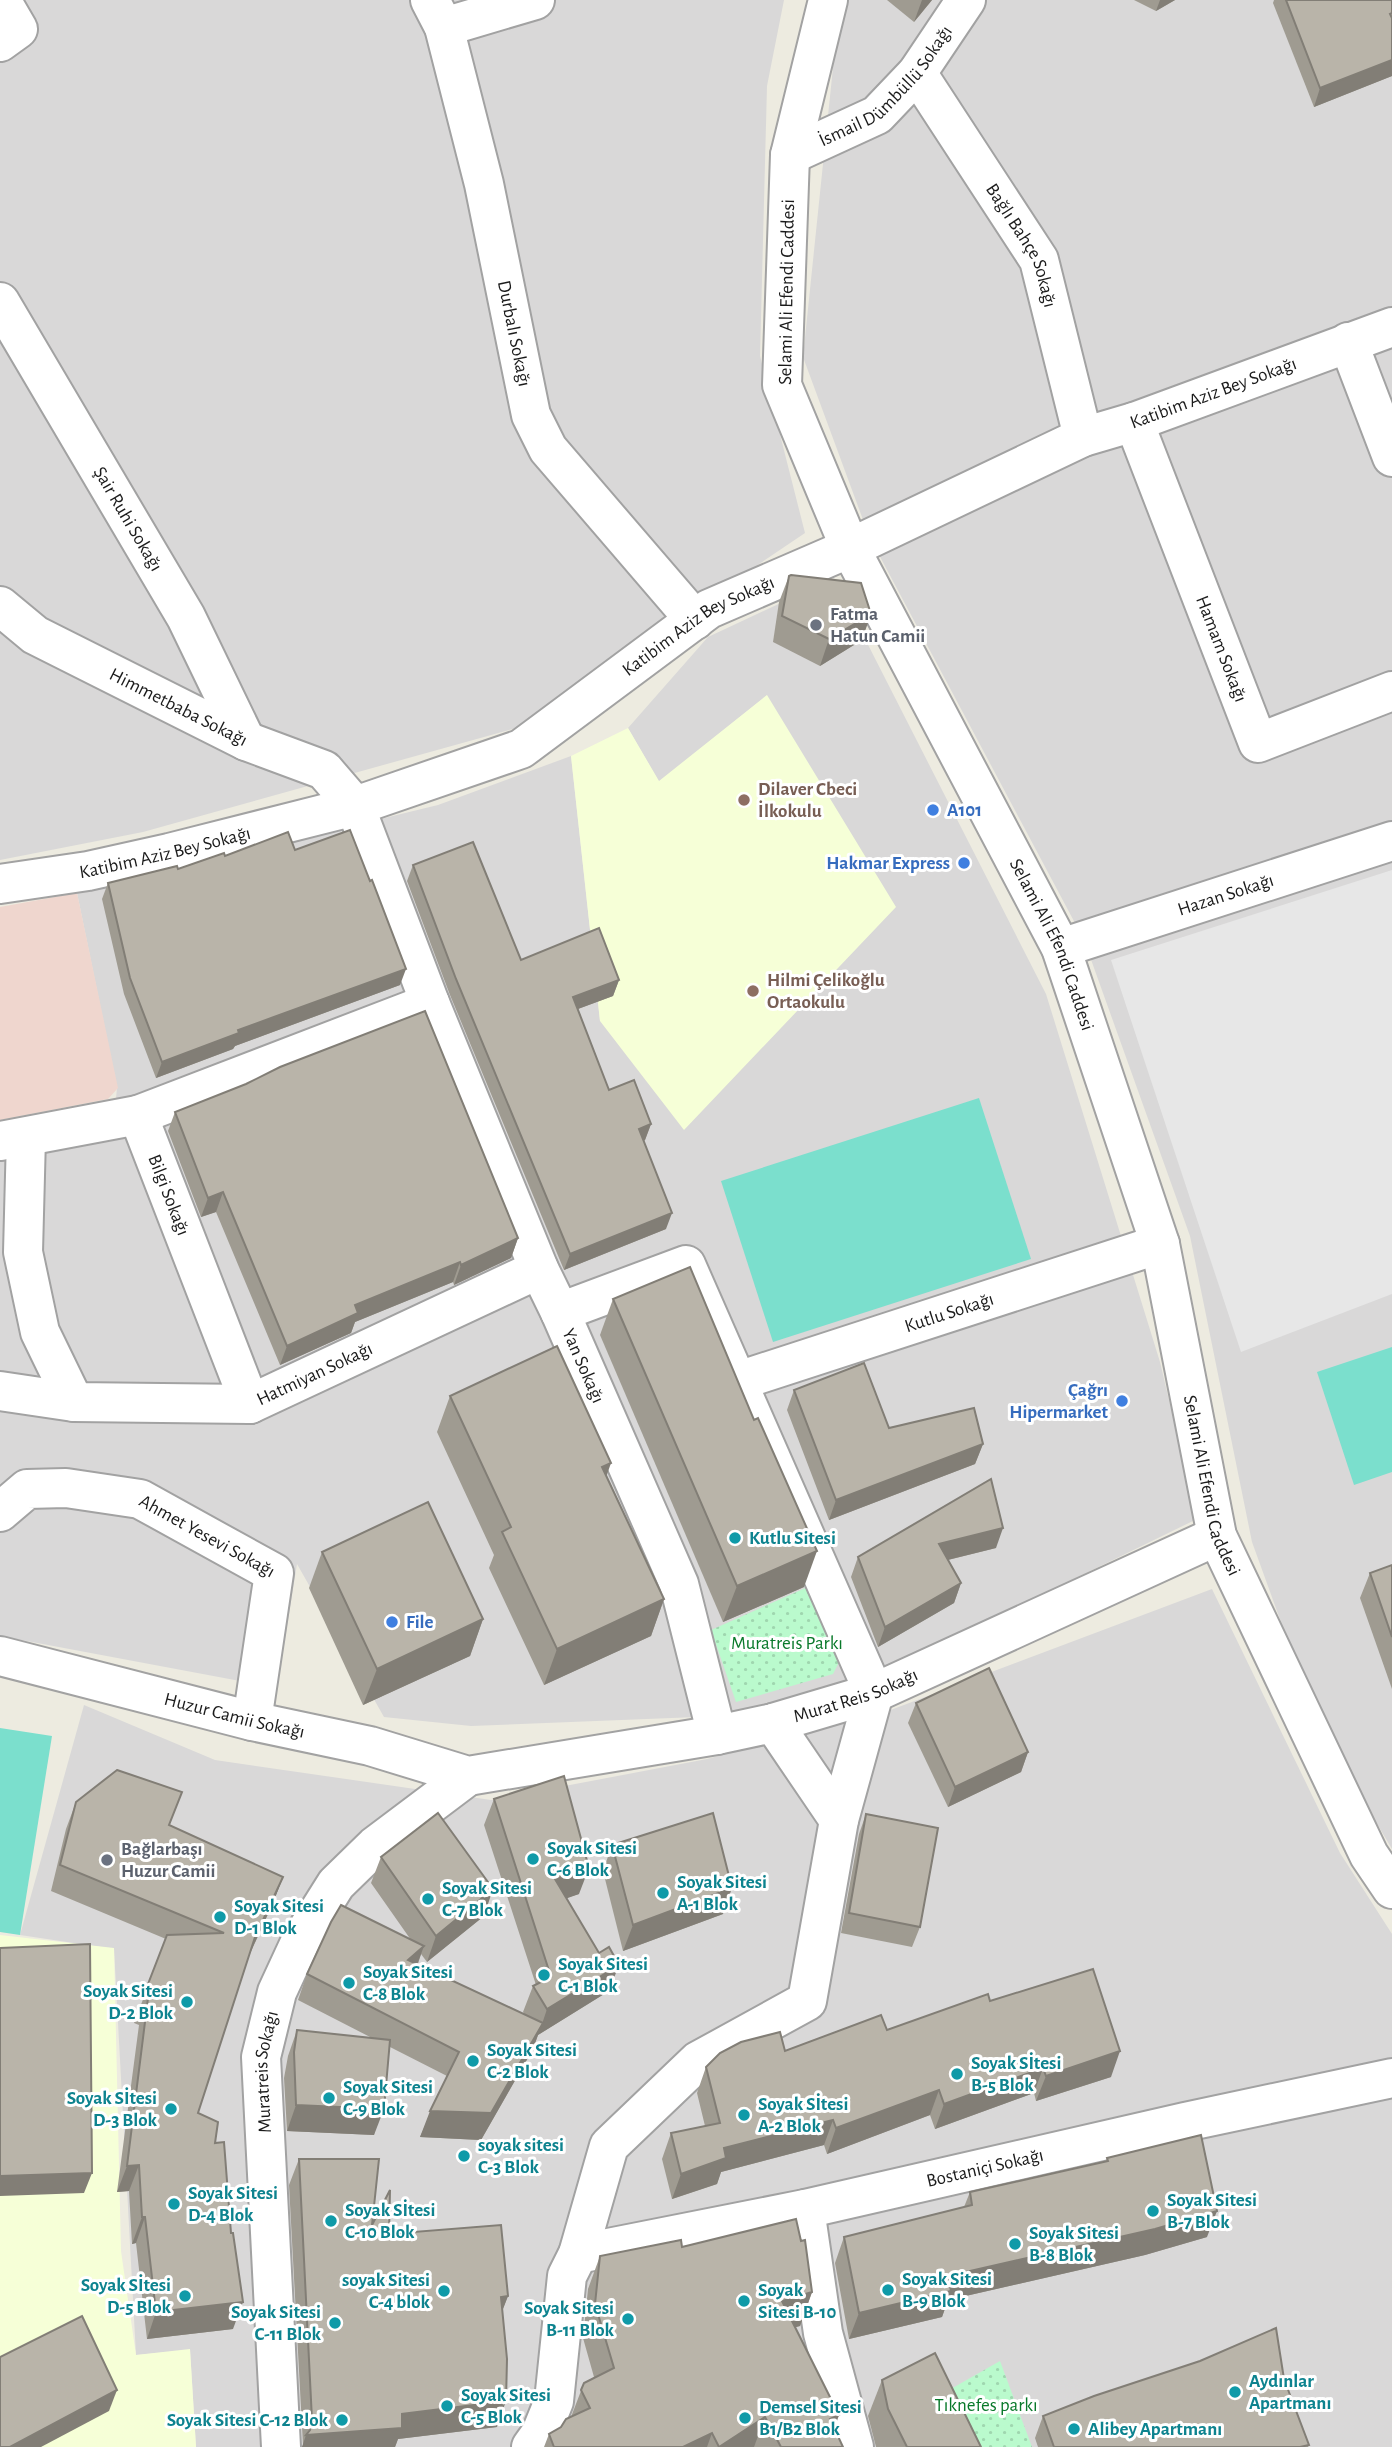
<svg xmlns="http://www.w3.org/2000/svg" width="1392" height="2447" font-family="'Alegreya Sans',sans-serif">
  <defs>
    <pattern id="park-dots" width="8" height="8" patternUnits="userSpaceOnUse" patternTransform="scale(1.75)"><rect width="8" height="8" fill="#bafacd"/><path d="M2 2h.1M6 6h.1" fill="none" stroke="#9fd6af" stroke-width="1.8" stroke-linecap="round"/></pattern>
  </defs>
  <rect width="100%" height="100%" fill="#edebe0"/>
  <!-- residential -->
  <g fill="#d9d8d8">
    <polygon points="0,0 784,0 767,86 760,356 805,533 516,728 143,832 0,860"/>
    <polygon points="840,0 1392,0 1392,1849 1318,1724 1252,1542 1190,1236 1084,940 869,536 803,357"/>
    <polygon points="834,578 1046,994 1160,1362 1197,1519 844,1691 697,1717 471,1726 384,1717 297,1564 277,1688 0,1636 0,1132 41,1151 112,1141 117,1088 77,893 438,805 571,756 600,1021 767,695 659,782 628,728 708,637"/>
    <polygon points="1212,1589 1340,1853 1392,1934 1392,2447 196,2447 190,2350 136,2355 114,1949 20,1935 84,1705 215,1760 491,1800 707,1759 888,1711"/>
  </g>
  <!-- commercial -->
  <polygon fill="#efd6ce" points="77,893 118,1088 108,1099 0,1120 0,907"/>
  <!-- education -->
  <g fill="#f6ffd7">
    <polygon points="767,695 896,907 684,1130 600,1021 571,756 628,728 659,781"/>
    <polygon points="0,1935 114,1948 121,2251 136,2355 190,2349 196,2447 0,2447"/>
  </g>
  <!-- park -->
  <g fill="url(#park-dots)">
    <polygon points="810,1586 841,1658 833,1674 736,1702 711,1630"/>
    <polygon points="1000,2361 1032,2447 973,2447 949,2390"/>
  </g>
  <!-- pitch -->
  <g fill="#7bdfcd">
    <polygon points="979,1098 1031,1259 773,1342 721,1181"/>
    <polygon points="1392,1347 1392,1472 1354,1485 1317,1372"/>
    <polygon points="0,1728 52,1736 20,1935 0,1932"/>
  </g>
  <!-- parking -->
  <polygon fill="#e7e7e7" points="1392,870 1392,1294 1241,1352 1111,960"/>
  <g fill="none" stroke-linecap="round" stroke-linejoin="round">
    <!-- minor casing -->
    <g stroke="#a2a2a2" stroke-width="42">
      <g id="minor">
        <path id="s1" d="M430 0 444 27 484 184 531 415 548 449 695 620"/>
        <path id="s2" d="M828 0 790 155 782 385 850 548 1061 948 1160 1244 1217 1536 1369 1855 1392 1889"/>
        <polyline points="444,27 535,0"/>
        <polyline points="0,42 18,29 1,0"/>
        <path id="s3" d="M917 73 1039 260 1083 437"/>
        <path id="s4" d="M790 155 877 115 917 73 966 0"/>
        <path id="s5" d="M0 302 186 617 246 741"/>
        <polyline points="1348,342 1392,457"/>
        <path id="s6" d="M1134 422 1258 743 1392 691"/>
        <path id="s7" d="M0 606 35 635 246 741 324 770 355 806 430 1003 539 1269 560 1312 679 1584 717 1735"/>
        <path id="s8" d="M0 884 88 871 169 853 355 806 521 749 709 609 850 548 1083 437 1134 422 1392 327"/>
        <path id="s9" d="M1061 948 1392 841"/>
        <polyline points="138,1115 430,1003"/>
        <polyline points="26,1137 23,1252 40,1332 74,1402"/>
        <path id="s10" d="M0 1141 138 1115 250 1404"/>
        <path id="s11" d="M738 1381 1160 1244"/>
        <path id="s12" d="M0 1391 74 1402 250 1404 539 1269"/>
        <path id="s13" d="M0 1512 27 1489 66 1488 140 1499 274 1573 252 1721"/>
        <path id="s14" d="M0 1656 252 1721 370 1746 468 1776 717 1735 773 1723 874 1693 1217 1536"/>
        <polyline points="773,1723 839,1820"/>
        <polyline points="805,2209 823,2333 854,2447"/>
        <path id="s15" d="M578 2254 805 2209 1185 2122 1392 2078"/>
        <path id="s16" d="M281 2447 261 2057 277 1992 302 1938 336 1884 375 1846 468 1776"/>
        <polyline points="531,2447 541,2433 554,2401 567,2276 578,2254 609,2146 698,2061 807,2001 839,1820 874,1693 686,1265 560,1312"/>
      </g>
    </g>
    <!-- minor -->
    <use href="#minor" stroke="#fff" stroke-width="38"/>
  </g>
  <!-- wall -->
  <g fill="#9f9b91">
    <polygon points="887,0 932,0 914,22"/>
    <polygon points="1134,0 1175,0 1156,11"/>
    <polygon points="1274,0 1392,0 1392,76 1314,107 1273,3"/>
    <polygon points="789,576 862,640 820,666 773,642 779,602"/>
    <polygon points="295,850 400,985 235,1046 233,1049 156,1078 124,994 102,899 108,883 178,869 225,856"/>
    <polygon points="413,865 521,960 619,980 613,996 578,1009 609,1090 651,1124 645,1140 644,1141 666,1229 564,1270 450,995 407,881"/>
    <polygon points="175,1112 518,1238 511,1258 454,1285 453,1282 355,1322 351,1333 280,1365 216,1212 201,1217 168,1131"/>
    <polygon points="613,1299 804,1587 723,1622 600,1335"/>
    <polygon points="794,1390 889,1428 983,1444 975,1464 829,1520 787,1410"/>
    <polygon points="450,1396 607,1476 664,1599 651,1636 544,1685 489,1568 494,1555 437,1432"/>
    <polygon points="996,1548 948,1560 961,1583 954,1603 878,1647 851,1577 858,1557"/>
    <polygon points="322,1552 483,1619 470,1656 363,1705 309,1588"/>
    <polygon points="1392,1565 1392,1689 1360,1598 1370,1573"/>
    <polygon points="916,1703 1028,1752 1021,1772 948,1807 908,1723"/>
    <polygon points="494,1799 579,1894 566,1898 609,1991 538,2035 533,2049 481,2140 420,2137 447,2076 390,2047 374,2135 287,2131 284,2078 288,2056 297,2030 372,2038 298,2000 307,1974 411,1940 371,1883 381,1857 484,1916 427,1962 421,1954 418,1964 525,2015 523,2012 533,1986 536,1985 484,1825"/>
    <polygon points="76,1802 170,1826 283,1877 273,1903 249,1956 198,2113 215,2143 233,2329 147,2339 136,2243 132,2244 129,2191 117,2192 139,2025 134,2023 166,1939 51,1891 66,1829"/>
    <polygon points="866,1814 920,1927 912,1947 841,1933 859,1834"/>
    <polygon points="612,1845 723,1914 623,1951 603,1871"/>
    <polygon points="990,2001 1111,2077 1036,2101 1034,2093 935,2129 930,2115 827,2154 824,2145 721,2172 717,2184 672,2199 662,2159 671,2133 705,2126 697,2093 706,2067 887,2030"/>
    <polygon points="1107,2158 1207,2237 1145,2255 948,2300 942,2317 849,2339 835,2263 844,2237 964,2207 970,2192 1106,2161"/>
    <polygon points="299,2159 372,2225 508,2296 502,2311 497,2427 398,2439 395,2447 302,2447 303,2445 289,2185"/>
    <polygon points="682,2247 812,2292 800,2326 795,2327 834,2429 843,2447 544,2447 549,2434 561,2427 571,2417 584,2383 594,2377 583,2338 588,2289 600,2256"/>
    <polygon points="1284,2379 1309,2445 1308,2447 1038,2447 1035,2438 1043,2416"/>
    <polygon points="882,2380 981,2447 876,2447 868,2416"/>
  </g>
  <!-- shaded-wall -->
  <g fill="#827e76">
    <polygon points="922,0 932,0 914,22"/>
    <polygon points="1160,0 1175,0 1156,11"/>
    <polygon points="1392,60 1392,76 1314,107 1320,88"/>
    <polygon points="871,614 862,640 820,666 829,639"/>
    <polygon points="406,969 400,985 235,1046 233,1049 156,1078 162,1062 238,1030"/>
    <polygon points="619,980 613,996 567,1013 573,997"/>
    <polygon points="651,1124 645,1140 633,1145 639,1129"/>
    <polygon points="223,1192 216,1212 201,1217 208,1198"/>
    <polygon points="672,1213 666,1229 564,1270 570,1254"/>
    <polygon points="518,1238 511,1258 454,1285 461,1265"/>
    <polygon points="460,1262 453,1282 355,1322 351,1333 280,1365 287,1346 355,1305"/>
    <polygon points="983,1444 975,1464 829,1520 836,1500"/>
    <polygon points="611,1463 598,1500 602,1467"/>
    <polygon points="1003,1528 996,1548 931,1564 939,1544"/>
    <polygon points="817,1551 804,1587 723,1622 737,1586"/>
    <polygon points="961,1583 954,1603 878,1647 885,1627"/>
    <polygon points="664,1599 651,1636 544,1685 557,1649"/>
    <polygon points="483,1619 470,1656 363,1705 377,1669"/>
    <polygon points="1028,1752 1021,1772 948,1807 955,1787"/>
    <polygon points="589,1868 579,1894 545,1906 555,1879"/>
    <polygon points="283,1877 273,1903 245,1964 255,1937"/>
    <polygon points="732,1888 723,1914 623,1951 633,1925"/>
    <polygon points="493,1889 484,1916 427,1962 436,1936"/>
    <polygon points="424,1946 414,1973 408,1960"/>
    <polygon points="619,1965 609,1991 538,2035 533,2049 481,2140 420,2137 430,2111 542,2024 547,2009"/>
    <polygon points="1120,2051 1111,2077 1036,2101 1046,2076"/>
    <polygon points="1043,2068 1034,2093 935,2129 944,2104"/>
    <polygon points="939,2090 930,2115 827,2154 836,2128"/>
    <polygon points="296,2105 384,2109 374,2135 287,2131"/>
    <polygon points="833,2120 824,2145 721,2172 717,2184 672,2199 681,2174 724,2148"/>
    <polygon points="139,2165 129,2191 117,2192 127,2166"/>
    <polygon points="92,2173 84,2193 0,2196 0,2176"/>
    <polygon points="1217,2211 1207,2237 1145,2255 948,2300 942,2317 849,2339 859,2313 948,2276"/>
    <polygon points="142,2217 145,2217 136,2243 132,2244"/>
    <polygon points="812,2292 800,2326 770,2334 782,2301"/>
    <polygon points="508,2296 498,2322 501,2297"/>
    <polygon points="243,2302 233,2329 147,2339 156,2312"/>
    <polygon points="117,2390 109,2411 41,2447 10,2447"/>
    <polygon points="506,2401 497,2427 398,2439 395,2447 302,2447 306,2435 402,2414"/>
    <polygon points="839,2415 828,2447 830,2419"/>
    <polygon points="765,2417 754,2447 718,2447"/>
    <polygon points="712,2433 707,2447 683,2447"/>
  </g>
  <!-- building -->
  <g fill="#b9b4a9" stroke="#827e76" stroke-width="2">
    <polygon points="1286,0 1392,0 1392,13 1390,14 1392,18 1392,60 1320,88"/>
    <polygon points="791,575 861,583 871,614 829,639 782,616 789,576"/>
    <polygon points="350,830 370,881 372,880 406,969 238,1030 239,1033 162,1062 130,978 108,883 177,866 178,869 224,853 225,856 288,832 295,850"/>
    <polygon points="473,842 521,960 599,928 619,980 573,997 609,1090 634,1080 651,1124 639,1129 672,1213 570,1254 456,979 413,865"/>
    <polygon points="425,1011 518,1238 461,1265 460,1262 355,1305 358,1313 287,1346 223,1192 208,1198 175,1112 246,1084 280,1067"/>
    <polygon points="690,1267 754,1420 758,1418 817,1551 737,1586 613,1299"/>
    <polygon points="557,1346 611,1463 602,1467 664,1599 557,1649 502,1532 511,1527 450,1396"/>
    <polygon points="864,1363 889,1428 974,1408 983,1444 836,1500 794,1390"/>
    <polygon points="991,1479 1003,1528 939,1544 961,1583 885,1627 858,1557"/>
    <polygon points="428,1502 483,1619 377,1669 322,1552"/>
    <polygon points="1392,1565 1392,1637 1370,1573"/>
    <polygon points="989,1668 1028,1752 955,1787 916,1703"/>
    <polygon points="117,1770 182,1792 169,1825 283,1877 255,1937 198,2113 218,2122 215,2143 224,2142 231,2233 233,2233 243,2302 156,2312 145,2217 142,2217 139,2165 127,2166 148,1998 143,1997 167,1935 224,1933 60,1865 76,1802"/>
    <polygon points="564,1776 589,1868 555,1879 599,1953 609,1947 619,1965 547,2009 533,1986 551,1977 494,1799"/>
    <polygon points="438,1813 493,1889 436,1936 381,1857"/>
    <polygon points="713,1813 732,1888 633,1925 612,1845"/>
    <polygon points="866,1814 938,1828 920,1927 849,1913"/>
    <polygon points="341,1905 424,1946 408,1960 543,2023 491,2113 430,2111 459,2052 307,1974 331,1922"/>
    <polygon points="90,1944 92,2173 0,2176 0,1948"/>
    <polygon points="1093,1969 1120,2051 1046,2076 1043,2068 944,2104 939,2090 836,2128 833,2120 724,2148 726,2158 681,2174 671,2133 720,2123 706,2067 720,2053 741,2042 780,2032 785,2051 881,2015 887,2030 988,1994 990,2001"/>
    <polygon points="297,2030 390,2040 384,2109 296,2105 294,2052"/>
    <polygon points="1201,2135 1217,2211 1155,2229 948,2276 951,2291 859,2313 844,2237 972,2205 970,2192 1108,2161 1107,2158"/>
    <polygon points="299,2159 379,2159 372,2225 390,2190 389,2234 501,2225 508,2296 501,2297 507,2359 506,2401 402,2414 402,2428 306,2435 310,2430 312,2420"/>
    <polygon points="796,2219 801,2241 805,2240 812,2292 782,2301 839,2415 830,2419 843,2447 781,2447 765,2417 719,2447 712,2433 683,2447 554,2447 549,2434 561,2427 566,2419 590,2408 581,2390 584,2383 614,2368 595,2304 600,2256 681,2240 682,2247"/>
    <polygon points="82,2316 117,2390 10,2447 0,2447 0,2357"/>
    <polygon points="1276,2328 1284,2379 1309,2445 1300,2447 1054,2447 1043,2416 1094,2396 1200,2361"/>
    <polygon points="935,2353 981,2447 907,2447 888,2409 882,2380"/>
  </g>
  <!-- markers -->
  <g fill="#6b7280" stroke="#fff" stroke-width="2.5">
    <circle cx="816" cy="625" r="7"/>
    <circle cx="107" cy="1860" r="7"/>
  </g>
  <g fill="#8d6e63" stroke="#fff" stroke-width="2.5">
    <circle cx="744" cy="800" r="7"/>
    <circle cx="753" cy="991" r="7"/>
  </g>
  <g fill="#3f7fe0" stroke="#fff" stroke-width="2.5">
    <circle cx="933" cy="810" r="7"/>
    <circle cx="964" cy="863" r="7"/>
    <circle cx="1122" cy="1401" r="7"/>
    <circle cx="392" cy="1622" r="7"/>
  </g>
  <g fill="#0f9aa8" stroke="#fff" stroke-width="2.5">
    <circle cx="735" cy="1538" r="7"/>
    <circle cx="533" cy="1859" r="7"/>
    <circle cx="663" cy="1893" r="7"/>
    <circle cx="428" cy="1899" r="7"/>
    <circle cx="220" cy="1917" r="7"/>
    <circle cx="544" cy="1975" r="7"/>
    <circle cx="349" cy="1983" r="7"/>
    <circle cx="187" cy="2002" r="7"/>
    <circle cx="473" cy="2061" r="7"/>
    <circle cx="957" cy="2074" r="7"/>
    <circle cx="329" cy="2098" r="7"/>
    <circle cx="171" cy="2109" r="7"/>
    <circle cx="744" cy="2115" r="7"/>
    <circle cx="464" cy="2156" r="7"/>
    <circle cx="174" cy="2204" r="7"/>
    <circle cx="1153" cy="2211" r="7"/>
    <circle cx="331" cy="2221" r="7"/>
    <circle cx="1015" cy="2244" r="7"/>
    <circle cx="888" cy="2290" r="7"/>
    <circle cx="444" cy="2291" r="7"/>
    <circle cx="185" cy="2296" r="7"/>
    <circle cx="744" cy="2301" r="7"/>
    <circle cx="628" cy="2319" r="7"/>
    <circle cx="335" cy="2323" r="7"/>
    <circle cx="1235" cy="2392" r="7"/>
    <circle cx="447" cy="2406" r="7"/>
    <circle cx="745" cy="2418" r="7"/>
    <circle cx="342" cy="2420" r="7"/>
    <circle cx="1074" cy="2429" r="7"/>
  </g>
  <g text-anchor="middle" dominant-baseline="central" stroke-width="6" stroke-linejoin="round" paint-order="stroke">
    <!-- street labels -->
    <g font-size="19" fill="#1b1b1b" stroke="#fff">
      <text stroke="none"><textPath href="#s4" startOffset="121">İsmail Dümbüllü Sokağı</textPath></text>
      <text stroke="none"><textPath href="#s3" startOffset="203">Bağlı Bahçe Sokağı</textPath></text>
      <text transform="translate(787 292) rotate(-89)">Selami Ali Efendi Caddesi</text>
      <text stroke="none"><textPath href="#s1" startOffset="345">Durbalı Sokağı</textPath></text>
      <text stroke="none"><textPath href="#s8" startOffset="1323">Katibim Aziz Bey Sokağı</textPath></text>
      <text stroke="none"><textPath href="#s5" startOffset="252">Şair Ruhi Sokağı</textPath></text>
      <text stroke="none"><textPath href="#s8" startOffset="756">Katibim Aziz Bey Sokağı</textPath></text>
      <text stroke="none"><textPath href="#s6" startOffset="243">Hamam Sokağı</textPath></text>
      <text stroke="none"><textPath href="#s7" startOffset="206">Himmetbaba Sokağı</textPath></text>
      <text stroke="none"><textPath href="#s8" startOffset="168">Katibim Aziz Bey Sokağı</textPath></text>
      <text stroke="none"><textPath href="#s9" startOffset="173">Hazan Sokağı</textPath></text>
      <text stroke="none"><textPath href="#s2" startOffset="1012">Selami Ali Efendi Caddesi</textPath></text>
      <text stroke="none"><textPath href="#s10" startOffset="226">Bilgi Sokağı</textPath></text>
      <text stroke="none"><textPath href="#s11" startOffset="222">Kutlu Sokağı</textPath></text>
      <text stroke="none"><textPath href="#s7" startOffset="1017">Yan Sokağı</textPath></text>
      <text stroke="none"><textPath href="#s12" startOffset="322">Hatmiyan Sokağı</textPath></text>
      <text stroke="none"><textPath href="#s2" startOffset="1578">Selami Ali Efendi Caddesi</textPath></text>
      <text stroke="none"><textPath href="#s13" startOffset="226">Ahmet Yesevi Sokağı</textPath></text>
      <text stroke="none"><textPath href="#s14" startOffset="880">Murat Reis Sokağı</textPath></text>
      <text stroke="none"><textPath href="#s14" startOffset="242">Huzur Camii Sokağı</textPath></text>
      <text stroke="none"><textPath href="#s16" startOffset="376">Muratreis Sokağı</textPath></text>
      <text stroke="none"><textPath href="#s15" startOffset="416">Bostaniçi Sokağı</textPath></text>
    </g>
    <!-- worship labels -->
    <g font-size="19" font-weight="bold" fill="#5b616d" stroke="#fff" text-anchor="start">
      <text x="830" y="614">Fatma<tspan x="830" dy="22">Hatun Camii</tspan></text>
      <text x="121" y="1849">Bağlarbaşı<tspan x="121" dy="22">Huzur Camii</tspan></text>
    </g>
    <!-- education labels -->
    <g font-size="19" font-weight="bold" fill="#785e54" stroke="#fff" text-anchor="start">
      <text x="758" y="789">Dilaver Cbeci<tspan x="758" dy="22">İlkokulu</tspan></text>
      <text x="767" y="980">Hilmi Çelikoğlu<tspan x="767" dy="22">Ortaokulu</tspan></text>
    </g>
    <!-- shop labels -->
    <g font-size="19" font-weight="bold" fill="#366cbe" stroke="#fff" text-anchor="start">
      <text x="947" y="810">A101</text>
      <text x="950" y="863" text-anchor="end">Hakmar Express</text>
      <text x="1108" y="1390" text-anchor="end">Çağrı<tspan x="1108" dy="22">Hipermarket</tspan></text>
      <text x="406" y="1622">File</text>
    </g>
    <!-- culture labels -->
    <g font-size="19" font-weight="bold" fill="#0d838f" stroke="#fff" text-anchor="start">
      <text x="749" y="1538">Kutlu Sitesi</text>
      <text x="547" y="1848">Soyak Sitesi<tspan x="547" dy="22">C-6 Blok</tspan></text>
      <text x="677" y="1882">Soyak Sitesi<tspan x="677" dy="22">A-1 Blok</tspan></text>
      <text x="442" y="1888">Soyak Sitesi<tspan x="442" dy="22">C-7 Blok</tspan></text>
      <text x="234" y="1906">Soyak Sitesi<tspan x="234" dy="22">D-1 Blok</tspan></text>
      <text x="558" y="1964">Soyak Sitesi<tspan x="558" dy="22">C-1 Blok</tspan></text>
      <text x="363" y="1972">Soyak Sitesi<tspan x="363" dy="22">C-8 Blok</tspan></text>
      <text x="173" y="1991" text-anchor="end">Soyak Sitesi<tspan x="173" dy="22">D-2 Blok</tspan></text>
      <text x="487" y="2050">Soyak Sitesi<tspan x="487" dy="22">C-2 Blok</tspan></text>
      <text x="971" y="2063">Soyak Sİtesi<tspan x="971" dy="22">B-5 Blok</tspan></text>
      <text x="343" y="2087">Soyak Sitesi<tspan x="343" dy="22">C-9 Blok</tspan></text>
      <text x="157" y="2098" text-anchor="end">Soyak Sİtesi<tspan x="157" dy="22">D-3 Blok</tspan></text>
      <text x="758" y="2104">Soyak Sİtesi<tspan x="758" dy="22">A-2 Blok</tspan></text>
      <text x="478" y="2145">soyak sitesi<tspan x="478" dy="22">C-3 Blok</tspan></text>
      <text x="188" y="2193">Soyak Sitesi<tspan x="188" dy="22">D-4 Blok</tspan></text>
      <text x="1167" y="2200">Soyak Sitesi<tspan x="1167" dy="22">B-7 Blok</tspan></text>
      <text x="345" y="2210">Soyak Sİtesi<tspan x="345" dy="22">C-10 Blok</tspan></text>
      <text x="1029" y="2233">Soyak Sitesi<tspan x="1029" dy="22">B-8 Blok</tspan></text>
      <text x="902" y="2279">Soyak Sitesi<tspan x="902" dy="22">B-9 Blok</tspan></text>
      <text x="430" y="2280" text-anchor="end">soyak Sitesi<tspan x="430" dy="22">C-4 blok</tspan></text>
      <text x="171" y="2285" text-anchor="end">Soyak Sİtesi<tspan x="171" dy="22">D-5 Blok</tspan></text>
      <text x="758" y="2290">Soyak<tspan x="758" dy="22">Sitesi B-10</tspan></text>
      <text x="614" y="2308" text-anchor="end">Soyak Sitesi<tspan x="614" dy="22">B-11 Blok</tspan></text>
      <text x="321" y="2312" text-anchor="end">Soyak Sitesi<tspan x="321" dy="22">C-11 Blok</tspan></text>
      <text x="1249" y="2381">Aydınlar<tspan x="1249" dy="22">Apartmanı</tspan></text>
      <text x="461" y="2395">Soyak Sitesi<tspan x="461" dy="22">C-5 Blok</tspan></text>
      <text x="759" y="2407">Demsel Sitesi<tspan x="759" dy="22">B1/B2 Blok</tspan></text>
      <text x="328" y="2420" text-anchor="end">Soyak Sitesi C-12 Blok</text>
      <text x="1088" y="2429">Alibey Apartmanı</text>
    </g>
    <!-- park labels -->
    <g font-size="19" fill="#09792a" stroke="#fff">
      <text x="787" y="1643">Muratreis Parkı</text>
      <text x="986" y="2405">Tıknefes parkı</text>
    </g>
  </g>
</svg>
